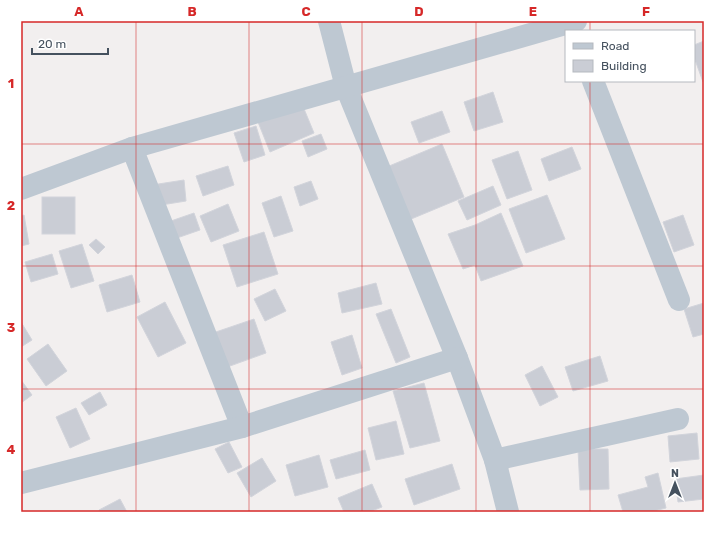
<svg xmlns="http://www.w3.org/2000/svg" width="725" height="533" font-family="Rubik,sans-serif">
  <rect width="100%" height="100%" fill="#f2efef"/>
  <!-- building -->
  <g fill="#cacdd5" stroke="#d2d4db">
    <polygon points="704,41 704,82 703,82 694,57 694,45"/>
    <polygon points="493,92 503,122 474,131 464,102"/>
    <polygon points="302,104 314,133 270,152 258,122"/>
    <polygon points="442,111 450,132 419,143 411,122"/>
    <polygon points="256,126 265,155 244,162 234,133"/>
    <polygon points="321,134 327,149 308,157 302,141"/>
    <polygon points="442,144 464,197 404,222 382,169"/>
    <polygon points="572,147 581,169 549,181 541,159"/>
    <polygon points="518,151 532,190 507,199 492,160"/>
    <polygon points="228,166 234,185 203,196 196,176"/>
    <polygon points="184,180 186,201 155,206 152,185"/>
    <polygon points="311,181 318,199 300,206 294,187"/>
    <polygon points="493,186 501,205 467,220 458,201"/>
    <polygon points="547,195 565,239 526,253 509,209"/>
    <polygon points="281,196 293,231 274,237 262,203"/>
    <rect x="42" y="197" width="33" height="37"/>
    <polygon points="228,204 239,231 211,242 200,216"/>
    <polygon points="194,213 200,230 174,239 168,222"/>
    <polygon points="501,213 523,266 481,281 475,265 463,269 448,234 475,225"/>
    <polygon points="24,215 29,244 21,246 21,216"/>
    <polygon points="683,215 694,245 674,252 663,222"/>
    <polygon points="264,232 278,274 237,287 223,245"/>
    <polygon points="96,239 105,247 98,254 89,245"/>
    <polygon points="82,244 94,281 71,288 59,251"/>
    <polygon points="52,254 58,274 31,282 25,262"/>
    <polygon points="132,275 140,302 107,312 99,285"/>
    <polygon points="376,283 382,304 342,313 338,293"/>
    <polygon points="275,289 286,311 265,321 254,299"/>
    <polygon points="165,302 186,343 158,357 137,317"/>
    <polygon points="704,303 704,334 693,337 684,309"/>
    <polygon points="391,309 410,357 396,363 376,314"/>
    <polygon points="254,319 266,353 219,370 207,335"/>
    <polygon points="21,322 32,340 21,347"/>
    <polygon points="352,335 362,368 342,375 331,342"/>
    <polygon points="48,344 67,371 46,386 27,359"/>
    <polygon points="600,356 608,381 573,391 565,367"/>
    <polygon points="542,366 558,397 540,406 525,375"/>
    <polygon points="21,380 32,395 21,403"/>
    <polygon points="424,383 440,441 410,448 393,391"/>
    <polygon points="100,392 107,405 89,415 81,403"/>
    <polygon points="76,408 90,439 70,448 56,417"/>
    <polygon points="396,421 404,454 376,460 368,428"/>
    <polygon points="697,433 699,459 670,462 668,436"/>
    <polygon points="229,442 242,467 228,473 215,449"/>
    <polygon points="578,449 608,449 609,489 580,490"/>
    <polygon points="365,450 370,470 336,479 330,460"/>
    <polygon points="319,455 328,487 295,496 286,465"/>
    <polygon points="262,458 276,481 251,497 237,473"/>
    <polygon points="452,464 460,489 414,505 405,479"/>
    <polygon points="658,473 666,508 650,512 623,512 618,495 648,487 645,477"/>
    <polygon points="704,475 704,499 678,502 675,479"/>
    <polygon points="372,484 382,507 369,512 344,512 338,498"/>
    <polygon points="120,499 127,512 100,512 99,510"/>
  </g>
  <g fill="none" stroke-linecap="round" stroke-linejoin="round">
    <!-- minor -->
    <g stroke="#bec8d2" stroke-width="22">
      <polyline points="329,21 346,87 457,358 495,460 508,512"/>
      <polyline points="593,81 679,300"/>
      <polyline points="132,148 242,427"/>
      <polyline points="21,189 132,148 576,21"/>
      <polyline points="495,460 678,419"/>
      <polyline points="21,483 242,427 457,358"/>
    </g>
  </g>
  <!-- grid -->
  <path fill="none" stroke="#d62828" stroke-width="1" stroke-opacity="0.55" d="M136 21V512M249 21V512M362 21V512M476 21V512M590 21V31M590 81V512M21 144H704M21 266H704M21 389H704"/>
  <!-- border -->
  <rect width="725" height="533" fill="none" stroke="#ffffff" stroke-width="44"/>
  <!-- legend -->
  <rect x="565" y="30" width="130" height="52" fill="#ffffff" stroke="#b5b9bf"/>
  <rect x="573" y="43" width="20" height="6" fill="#bec8d2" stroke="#b5b9bf"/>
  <text x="601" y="50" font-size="12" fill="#45515e">Road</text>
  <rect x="573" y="60" width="20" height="12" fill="#cacdd5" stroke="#b5b9bf"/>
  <text x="601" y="70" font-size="12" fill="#45515e">Building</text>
  <!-- north arrow -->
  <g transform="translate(675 483)" stroke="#ffffff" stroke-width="3" paint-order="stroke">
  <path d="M0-3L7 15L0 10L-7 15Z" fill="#45515e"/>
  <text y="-6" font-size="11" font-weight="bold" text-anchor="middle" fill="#45515e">N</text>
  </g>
  <!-- scale -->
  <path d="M32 48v6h76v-6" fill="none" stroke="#45515e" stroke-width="2"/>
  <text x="38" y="48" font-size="12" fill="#45515e" stroke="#ffffff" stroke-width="3" paint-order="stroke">20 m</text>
  <rect x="22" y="22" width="681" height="489" fill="none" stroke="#d62828" stroke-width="1.5"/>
  <g font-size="13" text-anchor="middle" font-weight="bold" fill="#d62828">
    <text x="79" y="16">A</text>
    <text x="192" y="16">B</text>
    <text x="306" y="16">C</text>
    <text x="419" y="16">D</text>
    <text x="533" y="16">E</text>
    <text x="646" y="16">F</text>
    <text x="11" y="88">1</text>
    <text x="11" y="210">2</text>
    <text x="11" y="332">3</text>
    <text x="11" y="454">4</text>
  </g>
</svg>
